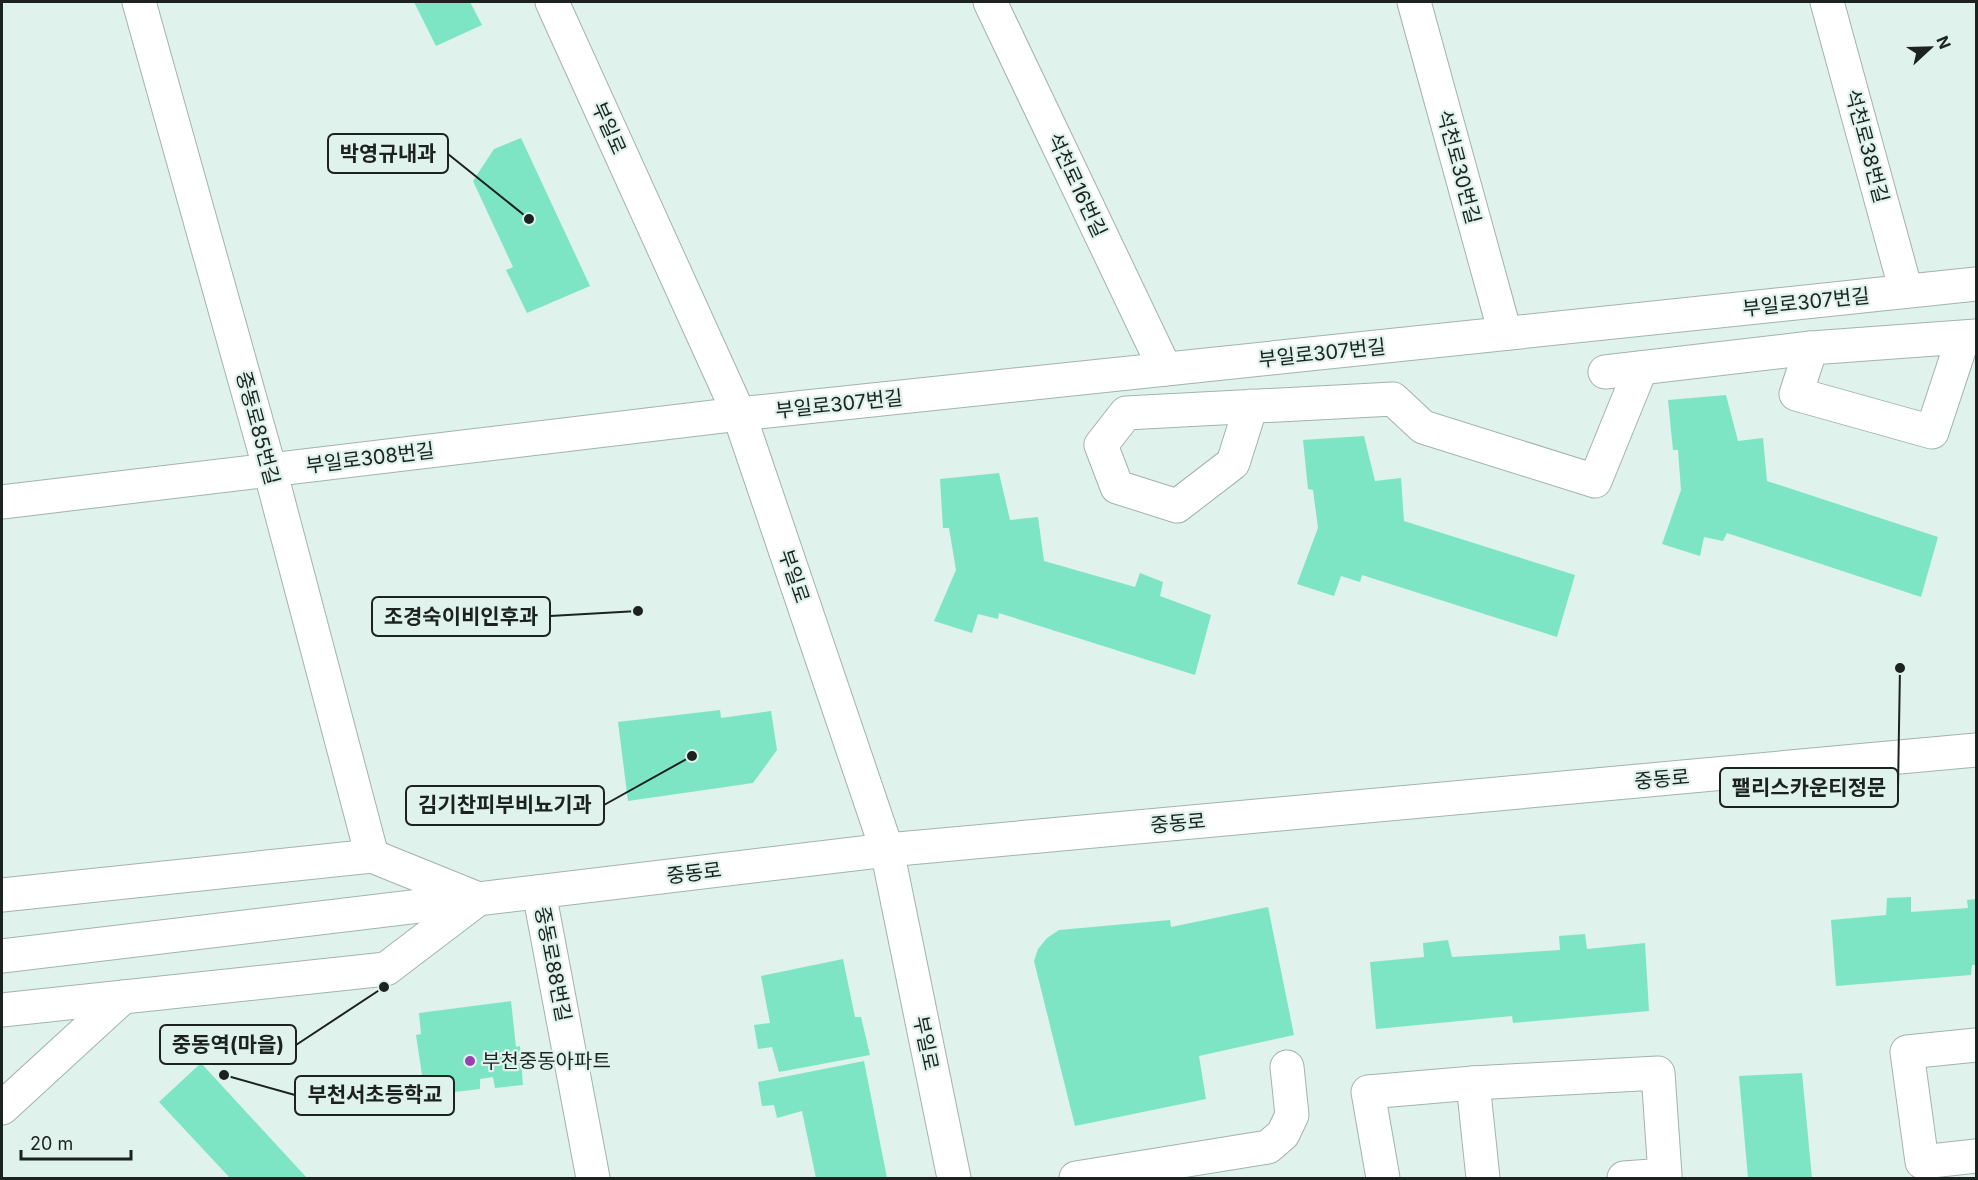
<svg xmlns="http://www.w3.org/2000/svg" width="1978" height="1180" font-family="Inter,'Noto Sans KR',sans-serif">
  <rect width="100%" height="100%" fill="#dff2eb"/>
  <!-- building -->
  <g fill="#7de5c4">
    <polygon points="414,2 470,2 482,25 436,46"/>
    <polygon points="521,138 590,286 527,313 506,270 513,267 473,181 494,149"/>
    <polygon points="1726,395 1738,441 1763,438 1767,481 1938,537 1921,597 1727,533 1723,541 1704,537 1700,556 1662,544 1681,490 1678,450 1673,450 1668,400"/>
    <polygon points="1364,436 1375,481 1401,478 1404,521 1575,575 1557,637 1362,575 1360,582 1341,576 1334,596 1297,584 1318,528 1313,490 1308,489 1303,440"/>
    <polygon points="999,473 1010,520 1038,517 1044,561 1135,587 1140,573 1163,582 1160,596 1211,615 1195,675 999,613 998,619 978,614 972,633 934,621 956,570 949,528 943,528 940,479"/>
    <polygon points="720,710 721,718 771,711 777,750 753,783 628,801 618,722"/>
    <polygon points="1911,897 1911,912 1968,908 1967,900 1976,899 1976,965 1972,965 1971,975 1836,986 1831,920 1886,915 1887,898"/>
    <polygon points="1268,907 1294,1035 1199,1056 1206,1099 1075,1126 1034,961 1038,949 1047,938 1059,930 1170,920 1171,927"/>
    <polygon points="1585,934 1587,949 1645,943 1649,1011 1513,1023 1512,1016 1376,1029 1370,962 1424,957 1423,943 1448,940 1452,957 1560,950 1559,936"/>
    <polygon points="843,959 855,1017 861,1017 870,1055 779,1072 772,1047 758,1049 754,1025 770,1023 761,976"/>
    <polygon points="511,1001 516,1047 520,1046 523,1085 495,1088 493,1077 480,1079 480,1089 429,1095 427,1075 422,1075 416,1035 421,1034 419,1013"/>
    <polygon points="864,1061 887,1178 816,1178 802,1111 777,1118 774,1105 762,1106 758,1082"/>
    <polygon points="201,1063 307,1178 230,1178 159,1102"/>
    <polygon points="1802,1073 1812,1178 1748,1178 1739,1076"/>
  </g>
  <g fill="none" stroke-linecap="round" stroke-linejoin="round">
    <!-- minor casing -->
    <g stroke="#a2b3ad" stroke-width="35">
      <g id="minor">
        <polyline points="139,2 270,470 372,856"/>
        <polyline points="552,2 739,414 887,850 954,1178"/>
        <polyline points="990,2 1165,369"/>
        <polyline points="1414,2 1505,333"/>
        <polyline points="1827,2 1906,291"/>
        <polyline points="1963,338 1932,432 1796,394 1811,348 1976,336"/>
        <polyline points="1605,372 1811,348"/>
        <polyline points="1251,406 1233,463 1177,506 1117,487 1101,445 1126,413 1393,399 1423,427 1595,481 1641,368"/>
        <polyline points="2,502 739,414 1976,284"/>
        <polyline points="539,892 593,1178"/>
        <polyline points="2,895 372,856 476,898"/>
        <polyline points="2,956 887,850 1976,750"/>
        <polyline points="2,1010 386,969 478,899"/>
        <polyline points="1976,1045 1907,1052 1922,1162 1976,1156"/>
        <polyline points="1473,1083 1483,1178"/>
        <polyline points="2,1108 123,997"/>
        <polyline points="1076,1178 1268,1147 1283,1134 1292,1115 1287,1067"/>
        <polyline points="1383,1178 1368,1092 1473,1083 1658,1073 1665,1175 1624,1178"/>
      </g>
    </g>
    <!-- minor -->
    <use href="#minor" stroke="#fff" stroke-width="33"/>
  </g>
  <!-- markers -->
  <circle fill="#9942af" stroke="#dff2eb" stroke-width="2" cx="470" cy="1061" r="6"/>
  <g text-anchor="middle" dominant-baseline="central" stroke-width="4.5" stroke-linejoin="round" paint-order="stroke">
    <!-- street labels -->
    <g font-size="20" fill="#1b221f" stroke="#dff2eb">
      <text transform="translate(609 128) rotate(66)">부일로</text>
      <text transform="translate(1867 146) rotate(75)">석천로38번길</text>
      <text transform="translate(1459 167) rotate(75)">석천로30번길</text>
      <text transform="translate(1077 185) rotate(65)">석천로16번길</text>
      <text transform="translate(1806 302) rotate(-6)">부일로307번길</text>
      <text transform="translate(1322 353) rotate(-6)">부일로307번길</text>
      <text transform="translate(839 404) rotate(-6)">부일로307번길</text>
      <text transform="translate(258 428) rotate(75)">중동로85번길</text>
      <text transform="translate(370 458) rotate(-7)">부일로308번길</text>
      <text transform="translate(794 576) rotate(71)">부일로</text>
      <text transform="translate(1662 779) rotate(-5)">중동로</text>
      <text transform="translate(1178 823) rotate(-5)">중동로</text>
      <text transform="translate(694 873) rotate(-7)">중동로</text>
      <text transform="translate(553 964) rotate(79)">중동로88번길</text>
      <text transform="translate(926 1043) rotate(78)">부일로</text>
    </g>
    <!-- poi labels -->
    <g font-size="20" fill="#1b221f" stroke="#dff2eb" text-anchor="start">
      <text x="482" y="1061">부천중동아파트</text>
    </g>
  </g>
  <!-- callouts -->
  <path fill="none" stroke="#1b221f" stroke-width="2" d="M529 219L448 154M638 611L550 616M1900 668L1898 788M692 756L604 805M384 987L296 1045M224 1075L295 1095"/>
  <g fill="#1b221f" stroke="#dff2eb" stroke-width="2">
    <circle cx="529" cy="219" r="6"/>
    <circle cx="638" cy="611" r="6"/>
    <circle cx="1900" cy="668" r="6"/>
    <circle cx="692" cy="756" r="6"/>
    <circle cx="384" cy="987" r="6"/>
    <circle cx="224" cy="1075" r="6"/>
  </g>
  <g fill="#dff2eb" stroke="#1b221f" stroke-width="2">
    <rect x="328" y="134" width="120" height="39" rx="6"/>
    <rect x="372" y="597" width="178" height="39" rx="6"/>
    <rect x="1720" y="768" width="178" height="39" rx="6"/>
    <rect x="406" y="786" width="198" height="39" rx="6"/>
    <rect x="160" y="1025" width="136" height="39" rx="6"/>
    <rect x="295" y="1076" width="159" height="39" rx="6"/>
  </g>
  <g font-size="21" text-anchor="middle" font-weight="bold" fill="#1b221f">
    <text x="388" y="161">박영규내과</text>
    <text x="461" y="624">조경숙이비인후과</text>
    <text x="1809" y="795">팰리스카운티정문</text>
    <text x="505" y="812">김기찬피부비뇨기과</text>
    <text x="228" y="1052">중동역(마을)</text>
    <text x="375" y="1102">부천서초등학교</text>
  </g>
  <!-- border -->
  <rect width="1978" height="1180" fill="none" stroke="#1b221f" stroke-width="6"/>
  <!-- north arrow -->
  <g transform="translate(1930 48) rotate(68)" stroke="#dff2eb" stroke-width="4.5" paint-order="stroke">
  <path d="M0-4.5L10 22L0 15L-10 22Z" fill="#1b221f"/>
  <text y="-9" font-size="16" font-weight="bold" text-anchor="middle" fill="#1b221f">N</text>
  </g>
  <!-- scale -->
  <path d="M21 1150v9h110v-9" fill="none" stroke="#1b221f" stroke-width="3"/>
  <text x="30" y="1150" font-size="18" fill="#1b221f" stroke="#dff2eb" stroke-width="4.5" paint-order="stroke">20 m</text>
</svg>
